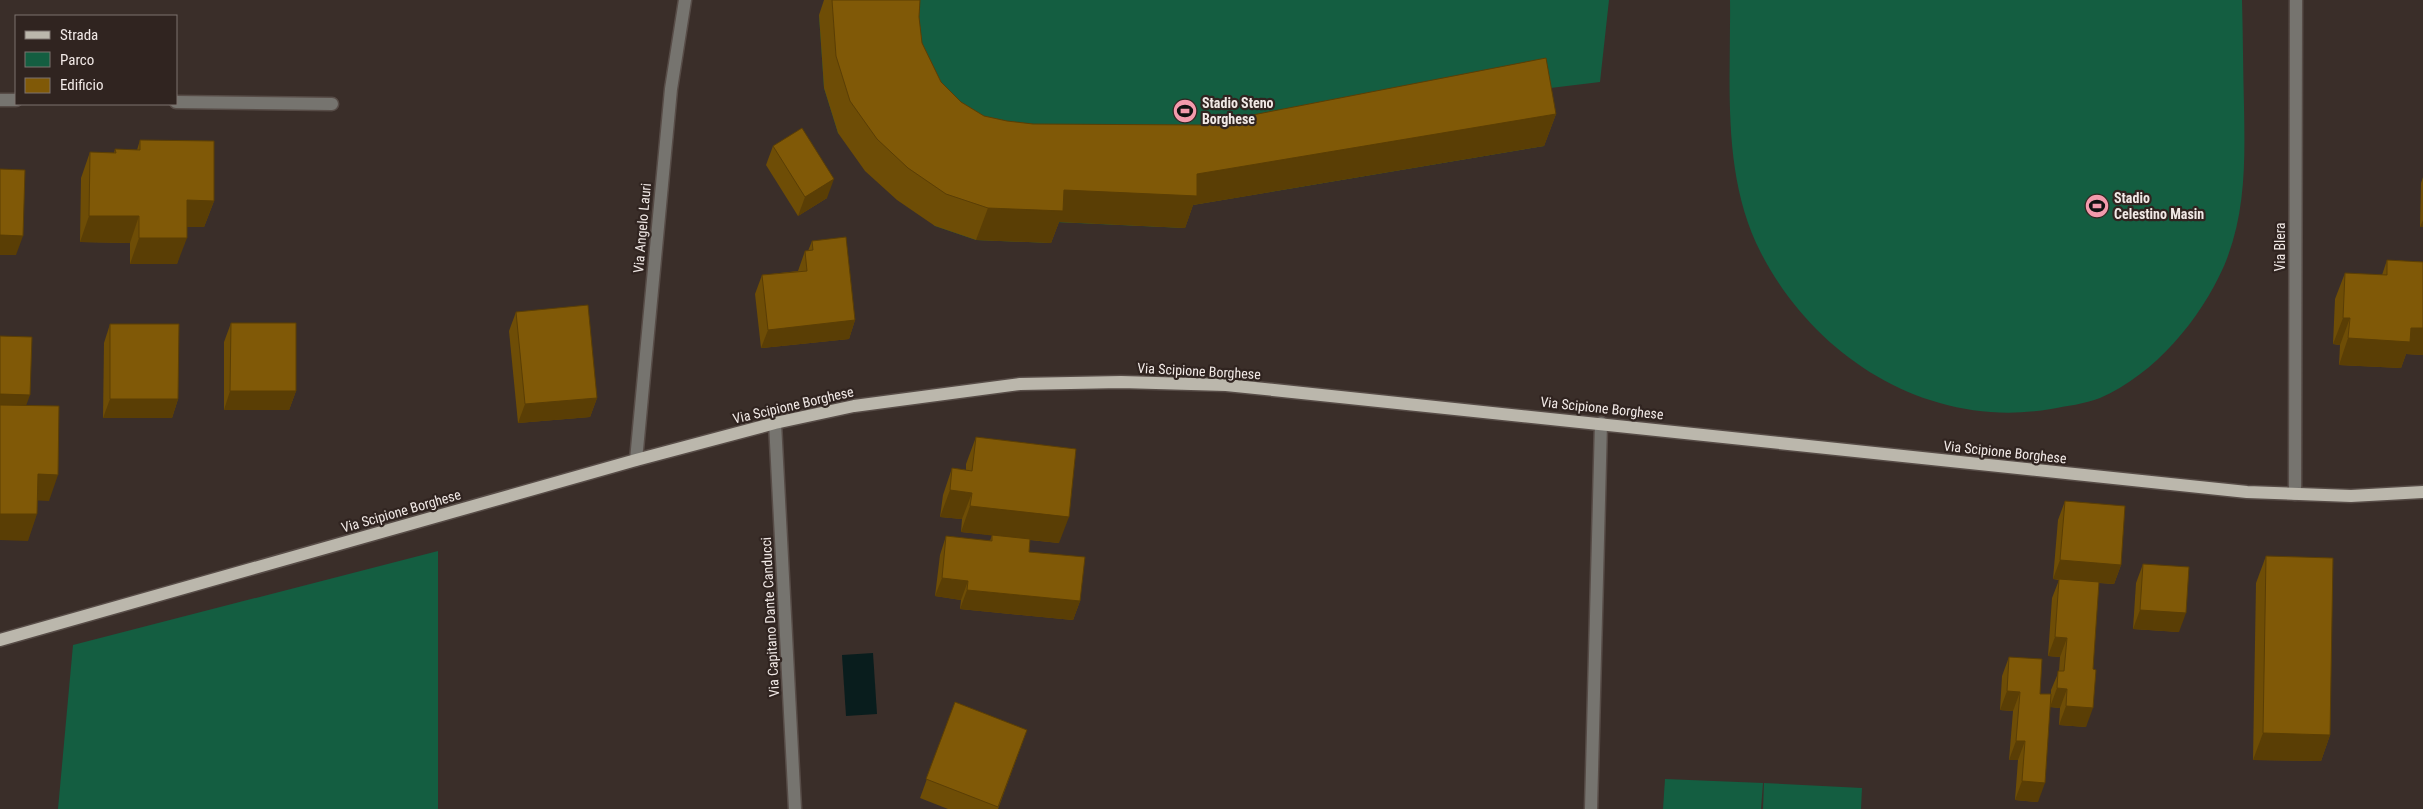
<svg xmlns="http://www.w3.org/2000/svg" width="2423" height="809" font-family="'Roboto Condensed',sans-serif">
  <rect width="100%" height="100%" fill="#3a2e29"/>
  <!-- green -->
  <g fill="#145e41">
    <polygon points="839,0 1609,0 1600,82 1534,90 1544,146 1186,206 1185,228 1053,222 1051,243 976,240 935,226 838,133 824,88 819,15 838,14"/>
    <path d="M1730 0H2242C2243 35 2243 71 2244 106 2245 161 2246 214 2224 266 2200 320 2155 374 2100 398 2085 404 2066 406 2051 409 1929 430 1815 358 1761 253 1721 175 1731 85 1730 0Z"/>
    <polygon points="438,551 438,809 58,809 73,645"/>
    <polygon points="1665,779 1763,783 1761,809 1663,809"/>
    <polygon points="1764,783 1862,788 1861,809 1763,809"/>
  </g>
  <!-- water -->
  <polygon fill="#091d1d" points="873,653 877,714 846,716 842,655"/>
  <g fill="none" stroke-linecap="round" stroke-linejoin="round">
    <!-- minor casing -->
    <g stroke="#574c47" stroke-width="15">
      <g id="minor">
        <polyline points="0,100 16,100"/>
        <polyline points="176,102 332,104"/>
        <polyline points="775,423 795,809"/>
        <polyline points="636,460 671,89 685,0"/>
        <polyline points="2295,494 2296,0"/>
        <polyline points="1591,809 1601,423"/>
      </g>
    </g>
    <!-- major casing -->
    <g stroke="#574c47" stroke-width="15">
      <polyline id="major" points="0,640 636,460 775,423 854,406 1020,384 1121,382 1226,385 2247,492 2351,496 2423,492"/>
    </g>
    <!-- minor -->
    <use href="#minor" stroke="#76746f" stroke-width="12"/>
    <!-- major -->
    <use href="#major" stroke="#bbb7ac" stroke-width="12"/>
  </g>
  <!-- wall -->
  <g fill="#6e4d06">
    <polygon points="824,0 920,0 919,17 922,43 941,82 961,102 984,116 1007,121 1033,124 1201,125 1556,114 1544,146 1193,205 1185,228 1059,222 1051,243 976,240 935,226 897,200 865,171 838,133 824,88 819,15"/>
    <polygon points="140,140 214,201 204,227 187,227 177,264 130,264 130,243 80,242 81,178 90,152 114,153 115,149 137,150"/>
    <polygon points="773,146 827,198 798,216 766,165"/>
    <polygon points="2423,177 2423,227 2420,227 2421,183"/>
    <polygon points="812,241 855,320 849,339 761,348 755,294 762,275 798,271 805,251 808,251"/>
    <polygon points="2387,260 2423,262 2423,355 2406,354 2401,368 2339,365 2340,345 2333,344 2335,299 2345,273 2382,275"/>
    <polygon points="516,312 597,398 590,417 518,423 509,331"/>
    <polygon points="231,323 296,391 289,410 224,410 224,342"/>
    <polygon points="110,324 178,399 172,418 103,418 104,343"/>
    <polygon points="976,437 1059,543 1030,540 1029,552 1080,601 1073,620 960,609 961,600 935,596 940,555 946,536 990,541 992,535 961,532 962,519 940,517 943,495 952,468 966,470 966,464"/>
    <polygon points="2065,501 2121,565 2114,584 2099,583 2086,727 2059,725 2060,708 2050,707 2038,802 2015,800 2018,760 2009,760 2013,711 2000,710 2002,676 2009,657 2040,694 2051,694 2051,690 2059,671 2060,657 2048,656 2052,598 2059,580 2053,579 2058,520"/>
    <polygon points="2266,556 2330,735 2321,761 2253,760 2256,583"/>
    <polygon points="2143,564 2179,632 2133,629 2136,583"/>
    <polygon points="955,702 1027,730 998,809 948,809 920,798"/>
  </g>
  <!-- shaded-wall -->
  <g fill="#5a3e05">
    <polygon points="1556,114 1544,146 1193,205 1185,228 1059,222 1051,243 976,240 988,208 1064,190 1197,174"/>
    <polygon points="834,179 827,198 798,216 805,197"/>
    <polygon points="187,200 214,201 204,227 178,227"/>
    <polygon points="89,216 139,216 130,243 80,242"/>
    <polygon points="2423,220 2423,227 2420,227"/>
    <polygon points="0,235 23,236 16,255 0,255"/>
    <polygon points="139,238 187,238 177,264 130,264"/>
    <polygon points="2343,318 2350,318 2340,345 2333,344"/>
    <polygon points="855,320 849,339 761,348 768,330"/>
    <polygon points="2411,328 2423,328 2423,355 2406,354 2401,368 2339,365 2348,338"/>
    <polygon points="230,391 296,391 289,410 224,410"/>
    <polygon points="0,394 30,395 23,414 0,413"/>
    <polygon points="597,398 590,417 518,423 525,404"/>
    <polygon points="110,399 178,399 172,418 103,418"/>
    <polygon points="38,474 58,475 49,501 28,500"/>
    <polygon points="950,490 972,493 962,519 940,517"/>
    <polygon points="970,506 1069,517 1059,543 961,532"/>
    <polygon points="0,514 37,514 28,541 0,540"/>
    <polygon points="2060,560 2121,565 2114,584 2053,579"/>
    <polygon points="942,578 968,581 961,600 935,596"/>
    <polygon points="967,590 1080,601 1073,620 960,609"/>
    <polygon points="2140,610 2186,613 2179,632 2133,629"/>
    <polygon points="2055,637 2067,638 2060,657 2048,656"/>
    <polygon points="2057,688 2067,689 2060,708 2050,707"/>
    <polygon points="2007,691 2020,692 2013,711 2000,710"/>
    <polygon points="2066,706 2093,708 2086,727 2059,725"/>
    <polygon points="2263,733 2330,735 2321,761 2253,760"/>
    <polygon points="2016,741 2025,741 2018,760 2009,760"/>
    <polygon points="2022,781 2045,783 2038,802 2015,800"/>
  </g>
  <!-- building -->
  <g fill="#805907" stroke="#5a3e05">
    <polygon points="832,0 920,0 919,17 922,43 941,82 961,102 984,116 1007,121 1033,124 1201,125 1546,58 1556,114 1197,174 1197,196 1064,190 1063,211 988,208 946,194 908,168 877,139 850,101 836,56"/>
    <polygon points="802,128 834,179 805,197 773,146"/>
    <polygon points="140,140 214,141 214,201 187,200 187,238 139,238 139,216 89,216 90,152 116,153 115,149 140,150"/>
    <polygon points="0,169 25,170 23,236 0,235"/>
    <polygon points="846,237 855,320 768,330 762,275 807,271 805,251 813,250 812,241"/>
    <polygon points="2387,260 2423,262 2423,328 2411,328 2410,342 2348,338 2350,318 2343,318 2345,273 2387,275"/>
    <polygon points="588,305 597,398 525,404 516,312"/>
    <polygon points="231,323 296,323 296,391 230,391"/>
    <polygon points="110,324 179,324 178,399 110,399"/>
    <polygon points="0,336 32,337 30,395 0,394"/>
    <polygon points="0,405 59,406 58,475 38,474 37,514 0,514"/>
    <polygon points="976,437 1076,449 1069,517 970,506 972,493 950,490 952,468 972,471"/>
    <polygon points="2065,501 2125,506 2121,565 2060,560"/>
    <polygon points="992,535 1030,539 1029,552 1085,557 1080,601 967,590 968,581 942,578 946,536 992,541"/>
    <polygon points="2266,556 2333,558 2330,735 2263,733"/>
    <polygon points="2143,564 2189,567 2186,613 2140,610"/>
    <polygon points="2059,579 2099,582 2093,669 2096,670 2093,708 2066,706 2067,689 2057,688 2058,671 2064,671 2067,638 2055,637"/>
    <polygon points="2009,657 2042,659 2040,694 2051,694 2045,783 2022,781 2025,741 2016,741 2020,692 2007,691"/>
    <polygon points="955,702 1027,730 998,807 926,779"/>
  </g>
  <!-- icons -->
  <defs>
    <g id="stadium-disc" transform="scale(1.25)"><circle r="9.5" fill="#f39aac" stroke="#302420"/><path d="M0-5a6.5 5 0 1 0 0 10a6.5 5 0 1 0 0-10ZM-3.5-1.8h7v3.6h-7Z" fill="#111"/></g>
  </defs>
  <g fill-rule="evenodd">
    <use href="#stadium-disc" x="1185" y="111"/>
    <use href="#stadium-disc" x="2097" y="206"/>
  </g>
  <g text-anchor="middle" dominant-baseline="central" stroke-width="4.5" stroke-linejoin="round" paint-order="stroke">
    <!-- poi labels -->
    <g font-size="14" font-weight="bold" fill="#f1e9e6" stroke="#302420" text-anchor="start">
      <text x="1202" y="103">Stadio Steno<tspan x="1202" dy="16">Borghese</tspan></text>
      <text x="2114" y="198">Stadio<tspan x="2114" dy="16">Celestino Masin</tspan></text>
    </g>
    <!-- street labels -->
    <g font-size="14" fill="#f1e9e6" stroke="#302420">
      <text transform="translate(642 228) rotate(-85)">Via Angelo Lauri</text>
      <text transform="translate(2280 247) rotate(-90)">Via Blera</text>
      <text transform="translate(1199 371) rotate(3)">Via Scipione Borghese</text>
      <text transform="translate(793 405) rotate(-13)">Via Scipione Borghese</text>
      <text transform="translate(1602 408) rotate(6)">Via Scipione Borghese</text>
      <text transform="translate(2005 452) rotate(6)">Via Scipione Borghese</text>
      <text transform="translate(401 511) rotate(-16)">Via Scipione Borghese</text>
      <text transform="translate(770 617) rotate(-93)">Via Capitano Dante Canducci</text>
    </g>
  </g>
  <!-- legend -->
  <rect x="15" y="15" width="162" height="90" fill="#302420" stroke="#7d736f"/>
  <rect x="25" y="31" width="25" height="8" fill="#bbb7ac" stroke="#7d736f"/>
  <text x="60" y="40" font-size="15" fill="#f1e9e6">Strada</text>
  <rect x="25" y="52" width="25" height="15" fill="#145e41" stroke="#7d736f"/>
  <text x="60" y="65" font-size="15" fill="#f1e9e6">Parco</text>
  <rect x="25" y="78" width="25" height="15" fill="#805907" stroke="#7d736f"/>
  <text x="60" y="90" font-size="15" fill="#f1e9e6">Edificio</text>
</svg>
